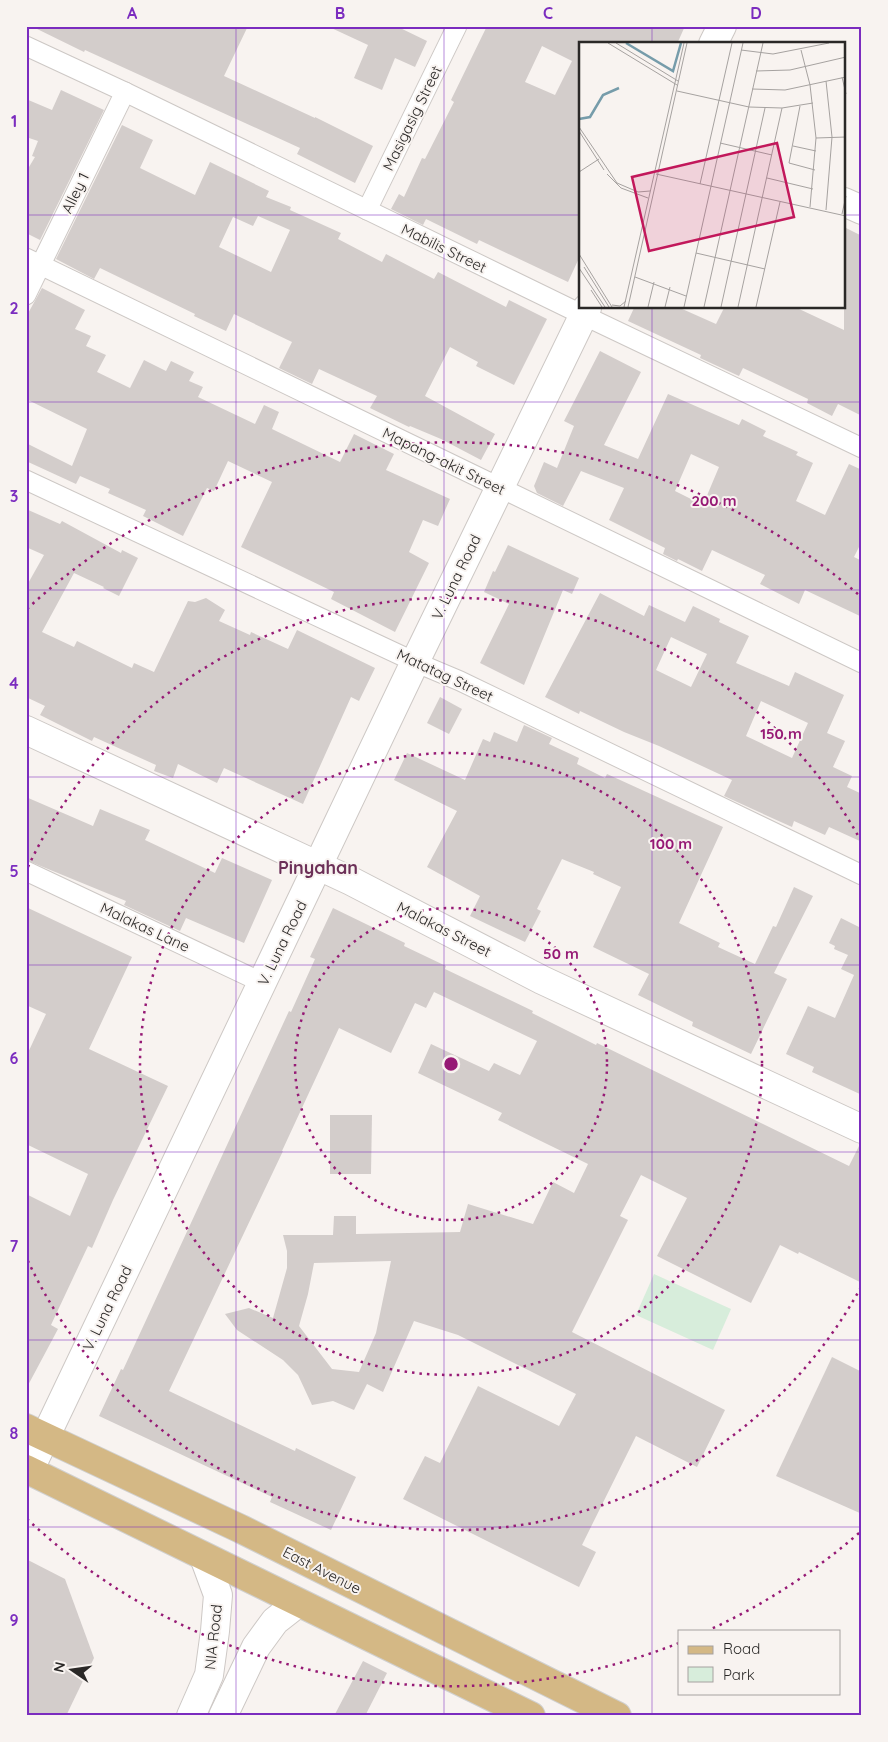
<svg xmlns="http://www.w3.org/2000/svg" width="888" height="1742" font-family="Quicksand,sans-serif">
  <rect width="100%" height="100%" fill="#f8f3f0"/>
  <!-- green -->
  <polygon fill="#d7eddb" points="654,1274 731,1309 713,1350 636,1315"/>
  <!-- building -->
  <g fill="#d3cdcb" fill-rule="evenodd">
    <polygon points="31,26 248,26 224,76 315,118 315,117 373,146 355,183 297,154 300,148 85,50 84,52"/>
    <polygon points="327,26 396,26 427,41 415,67 395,58 382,90 354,78 368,45"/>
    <path d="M487 26H685L677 44H580V256L568 282 479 240 477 244 426 219 423 225 391 209 399 194 404 197 422 158 425 159 454 102 451 100ZM542 46 572 61 555 95 525 82Z"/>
    <polygon points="61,90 104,110 40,240 26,233 26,172 35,157 32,156 38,141 26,137 26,99 52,110"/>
    <path d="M122 125 153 140 140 168 195 195 210 162 269 191 266 197 291 207 290 210 341 233 338 239 382 262 386 254 434 279 438 272 506 307 509 300 547 319 514 385 476 366 478 362 450 347 425 396 495 434 481 460 441 439 410 426 409 427 370 408 377 396 319 369 312 384 279 368 292 342 234 314 226 331 194 316 195 314 100 268 94 279 56 259ZM258 216 290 230 271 272 219 247 233 217 253 226Z"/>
    <polygon points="844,227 862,236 862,416 838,404 832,416 807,403 808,399 743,368 739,376 700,358 701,355 628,321 634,308 680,308 716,324 724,308 797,308 844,330"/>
    <polygon points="42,288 85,310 75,329 91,336 86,346 106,355 97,372 130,388 144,360 166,371 171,361 194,372 189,381 203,387 198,397 255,424 264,405 279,412 272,429 340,462 354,434 394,454 386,470 450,499 438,526 423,520 409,552 429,563 395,632 331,599 334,592 241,547 272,482 228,461 214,491 207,488 183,536 143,516 146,510 108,493 110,489 80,476 76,484 26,461 26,443 72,466 87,429 26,399 26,317"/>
    <path d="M600 351 641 372 604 445 638 459 668 394 739 425 742 419 766 431 763 436 798 452 796 455 813 463 796 501 825 515 849 464 862 470V541L854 557 862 561V617L805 590 799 604 760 584 765 575 712 550 702 571 678 559 677 561 663 554 665 548 609 520 624 488 581 471 563 506 537 493 534 486 544 462 557 468 574 426 564 421ZM691 454 719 467 703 505 675 491Z"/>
    <polygon points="26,509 60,524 62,521 121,553 122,550 138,558 119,596 103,588 104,587 74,573 42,632 74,647 77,641 132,668 134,663 154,672 188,601 195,602 206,598 225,610 219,621 250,635 251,632 288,649 297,630 375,668 359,701 351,697 303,804 224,768 217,783 178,764 173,778 154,771 156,765 94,737 92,741 40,715 45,706 26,697 26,587 44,555 26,547"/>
    <polygon points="508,545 579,578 572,594 563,590 524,685 480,663 509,604 484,592 493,571 495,572"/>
    <path d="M600 593 644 616 649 605 685 622 693 606 720 619 719 622 749 636 736 663 789 686 795 672 844 695 827 733 845 741 833 767 852 776 847 787 862 794V842L829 827 825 835 794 821 792 827 772 818 724 796 732 780 659 746 624 732 580 711 579 714 545 697ZM671 637 707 654 691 687 656 670ZM761 701 808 723 792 758 746 736Z"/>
    <polygon points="440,697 462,709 449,734 427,723"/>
    <polygon points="524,725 552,738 549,744 579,758 577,764 605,778 607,774 723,827 679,923 720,943 718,947 755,964 773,926 776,927 794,887 813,896 774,973 787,979 751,1054 692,1026 693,1022 638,995 649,974 593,947 621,887 593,874 594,872 562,859 537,909 541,911 525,942 470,916 480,896 427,867 457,811 394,780 407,753 465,780 483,739 490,742 494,732 517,742"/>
    <polygon points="26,797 93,826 100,809 150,830 145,840 215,873 222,858 272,880 244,943 186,918 180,931 124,905 126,901 26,860"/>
    <polygon points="26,907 132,957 89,1049 168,1086 113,1200 92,1248 88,1246 51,1325 58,1329 26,1389 26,1194 70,1216 88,1174 26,1144 26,1057 46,1014 26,1005"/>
    <path d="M333 908 405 943 404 946 446 966 445 969 533 1011 532 1013 596 1045 597 1043 849 1166 860 1144H862V1283L799 1252 798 1254 780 1245 751 1303 657 1256 687 1198 641 1175 620 1216 628 1220 572 1332 725 1410 697 1467 636 1436 582 1545 596 1552 579 1587 403 1499 425 1456 440 1463 478 1386 559 1426 576 1394 458 1335 414 1321 383 1392 367 1384 354 1410 333 1401 312 1405 298 1375 283 1360 237 1330 225 1314 249 1308 273 1318 287 1268V1251L283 1235H333L334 1216H356V1234L460 1232 468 1204 533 1224 553 1182 574 1193 588 1164 498 1120 502 1113 418 1073 431 1044 489 1071 494 1063 520 1075 537 1041 434 992 426 1008 415 1003 391 1053 339 1028 282 1151H283L169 1391 295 1451 296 1448 356 1477 331 1530 270 1502 272 1497 99 1416 121 1369 123 1370 289 1011 291 1012 315 959 310 957ZM391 1261 376 1333 359 1372 332 1369 299 1326 308 1294 314 1263Z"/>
    <polygon points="841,918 861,928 862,926 862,1095 812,1072 814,1067 786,1054 808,1006 835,1018 854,975 841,969 848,955 834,949 835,946 829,943"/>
    <polygon points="330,1115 372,1115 371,1174 330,1174"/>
    <polygon points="832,1357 862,1372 862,1514 776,1476"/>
    <polygon points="26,1559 65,1579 94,1658 66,1716 26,1716"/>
    <polygon points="363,1661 387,1673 365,1716 334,1716"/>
  </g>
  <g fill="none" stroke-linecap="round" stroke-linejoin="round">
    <!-- street casing -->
    <g stroke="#cdc8c5" stroke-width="21">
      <g id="street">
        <polyline points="26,46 125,92 583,315 862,448"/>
        <polyline points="367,210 457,26"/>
        <polyline points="26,258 862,663"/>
        <polyline points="26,295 125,92"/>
        <polyline points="26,480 415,662 460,681 862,875"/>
        <polyline points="26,871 263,983"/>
      </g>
    </g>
    <!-- secondary casing -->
    <g stroke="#cdc8c5" stroke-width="30">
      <g id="secondary">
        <polyline points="713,44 722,26"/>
        <polyline points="844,202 862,210"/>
        <polyline points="26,730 351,881 542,980 862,1129"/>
        <polyline points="29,1471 415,662 587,308"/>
        <polyline points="191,1716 209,1675 215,1631 218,1595 204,1557"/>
        <polyline points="223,1716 256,1647 275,1621 298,1603"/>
      </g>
    </g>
    <!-- primary casing -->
    <g stroke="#d0d0cf" stroke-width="30">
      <g id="primary">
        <polyline points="26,1428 241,1529 617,1716"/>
        <polyline points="26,1469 531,1716"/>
      </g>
    </g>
    <!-- street -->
    <use href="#street" stroke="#fff" stroke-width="19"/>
    <!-- secondary -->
    <use href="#secondary" stroke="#fff" stroke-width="28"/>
    <!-- primary -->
    <use href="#primary" stroke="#d4b885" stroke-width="28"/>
  </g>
  <!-- grid -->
  <path fill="none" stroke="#7b2cbf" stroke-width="1" stroke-opacity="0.55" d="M236 26V1716M444 26V1716M652 26V44M26 215H580M844 215H862M652 308V1716M26 402H862M26 590H862M26 777H862M26 965H862M26 1152H862M26 1340H862M26 1527H862"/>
  <!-- distance rings -->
  <g fill="none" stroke="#961a75" stroke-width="2.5" stroke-dasharray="2.5 5">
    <circle cx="451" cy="1064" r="156"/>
    <circle cx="451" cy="1064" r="311"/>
    <path d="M861 1287A467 467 0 0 1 28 1261M28 867A467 467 0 0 1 861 841"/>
    <path d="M859 1533A622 622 0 0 1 709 1630M679 1643A622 622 0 0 1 27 1519M27 609A622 622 0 0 1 859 595"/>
  </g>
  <g text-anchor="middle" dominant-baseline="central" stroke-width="4" stroke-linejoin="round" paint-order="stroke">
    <!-- street labels -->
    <g font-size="15" fill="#2a2827" stroke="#f8f3f0">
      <text transform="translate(412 118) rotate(-64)">Masigasig Street</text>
      <text transform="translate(75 193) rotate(-64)">Alley 1</text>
      <text transform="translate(444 248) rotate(26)">Mabilis Street</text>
      <text transform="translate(444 461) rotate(26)">Mapang-akit Street</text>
      <text transform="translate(456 577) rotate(-64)">V. Luna Road</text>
      <text transform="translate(445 675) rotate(25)">Matatag Street</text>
      <text transform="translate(145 927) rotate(25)">Malakas Lane</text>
      <text transform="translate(444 929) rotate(27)">Malakas Street</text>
      <text transform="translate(282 943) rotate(-64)">V. Luna Road</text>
      <text transform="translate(107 1308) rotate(-64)">V. Luna Road</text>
      <text transform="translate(322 1570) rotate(27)">East Avenue</text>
      <text transform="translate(213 1637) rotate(-84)">NIA Road</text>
    </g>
    <!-- quarter labels -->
    <g font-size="18" font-weight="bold" fill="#6c3058" stroke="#f8f3f0">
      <text x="318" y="867">Pinyahan</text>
    </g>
  </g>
  <!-- overview -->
  <g transform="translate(579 42)">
    <rect width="266" height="266" fill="#f8f3f0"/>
    <path fill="none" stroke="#769caa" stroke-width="2.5" d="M47 1 94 29 102 1M0 77 11 75 24 53 40 46"/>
    <path fill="none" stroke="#a6a2a0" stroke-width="1" d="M29 1 98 43M37 1 99 39M162 8 194 12 250 1M222 8 231 43 237 96 231 165M177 29 211 28 267 15M263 35 267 52M247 39 253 95 247 168M173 47 206 48 267 35M98 49 170 65 203 66 234 61M221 64 210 121 236 128M0 85 38 141 59 150 71 149M0 89 25 128M237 96 267 95M141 101 193 113M214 104 237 109M0 130 20 117M28 132 42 146 69 156M77 132 267 174M188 136 234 147M121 142 153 1M263 172 267 154M117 211 186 227M0 212 33 265M5 225 30 265M0 226 26 265M56 235 107 254M12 248 23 265M33 263 41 264 47 259M45 265 105 1M49 265 108 1M69 265 75 240M86 265 91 245M105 265 164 1M125 265 184 1M142 265 186 66M159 265 203 66M177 265 201 160"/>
    <path fill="#c2185b" fill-opacity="0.15" stroke="#c2185b" stroke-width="2.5" d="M198 101 215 175 70 209 53 135Z"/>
    <rect width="266" height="266" fill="none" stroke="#2a2827" stroke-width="2.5"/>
  </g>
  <circle cx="451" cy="1064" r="8" fill="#961a75" stroke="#f8f3f0" stroke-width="2.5"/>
  <g font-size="15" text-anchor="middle" font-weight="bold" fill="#961a75" stroke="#f8f3f0" stroke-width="4" stroke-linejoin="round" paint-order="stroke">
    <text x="714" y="506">200 m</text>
    <text x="781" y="739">150 m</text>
    <text x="671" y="849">100 m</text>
    <text x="561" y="959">50 m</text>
  </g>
  <!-- border -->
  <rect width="888" height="1742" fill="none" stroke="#f8f3f0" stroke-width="55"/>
  <!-- legend -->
  <rect x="678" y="1630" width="162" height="65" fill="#f8f3f0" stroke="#a6a2a0"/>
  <rect x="688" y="1646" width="25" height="8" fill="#d4b885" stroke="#a6a2a0"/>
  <text x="723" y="1654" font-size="15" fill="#2a2827">Road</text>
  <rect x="688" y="1667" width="25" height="15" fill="#d7eddb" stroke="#a6a2a0"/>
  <text x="723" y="1680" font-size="15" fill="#2a2827">Park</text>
  <!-- north arrow -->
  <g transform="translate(72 1670) rotate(283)" stroke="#f8f3f0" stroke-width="4" paint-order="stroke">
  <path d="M0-4L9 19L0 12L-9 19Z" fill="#2a2827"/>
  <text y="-8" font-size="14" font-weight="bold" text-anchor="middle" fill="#2a2827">N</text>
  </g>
  <rect x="28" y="28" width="832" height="1686" fill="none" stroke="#7b2cbf" stroke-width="2"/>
  <g font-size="16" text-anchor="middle" font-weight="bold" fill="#7b2cbf">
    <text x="132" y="19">A</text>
    <text x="340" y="19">B</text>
    <text x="548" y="19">C</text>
    <text x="756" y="19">D</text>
    <text x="14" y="127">1</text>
    <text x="14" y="314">2</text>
    <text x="14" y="502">3</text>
    <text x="14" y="689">4</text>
    <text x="14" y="877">5</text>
    <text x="14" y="1064">6</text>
    <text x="14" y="1252">7</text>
    <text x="14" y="1439">8</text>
    <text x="14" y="1626">9</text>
  </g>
</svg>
